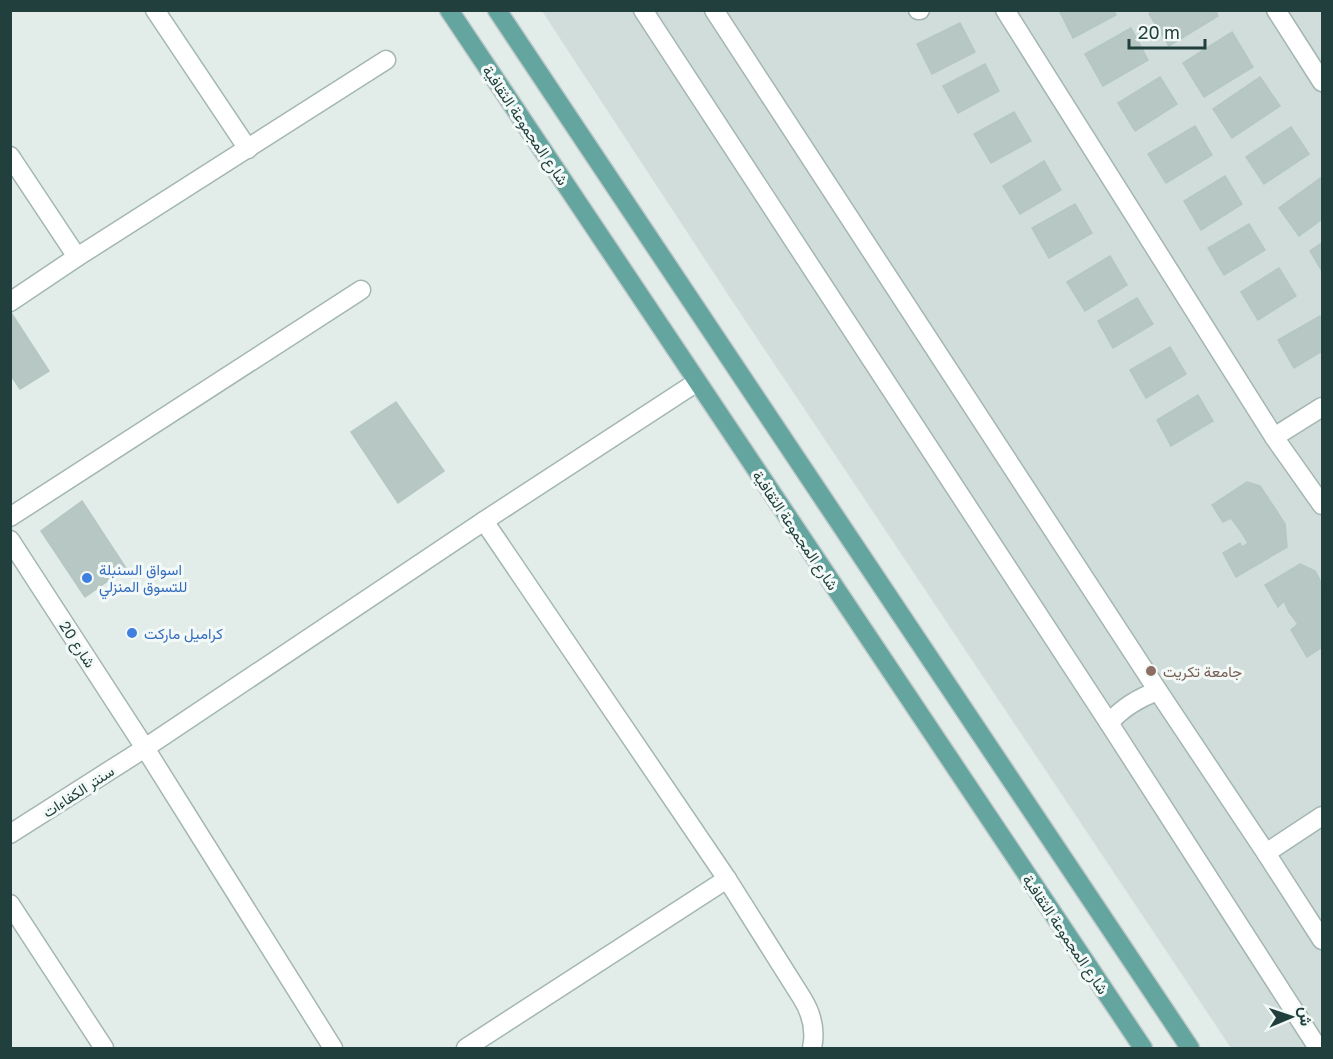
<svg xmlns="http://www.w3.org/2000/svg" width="1333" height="1059" font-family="'Golos Text',Vazirmatn,sans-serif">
  <rect width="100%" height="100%" fill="#e2edea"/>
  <!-- built -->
  <polygon fill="#d0ddda" points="542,11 1322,11 1322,1048 1231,1048 727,293"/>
  <!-- building -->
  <g fill="#b7c8c4" stroke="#b4c7c3" stroke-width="1.5">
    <polygon points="1059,10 1114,10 1116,15 1073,38"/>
    <polygon points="1155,10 1215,10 1218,16 1169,46 1149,14"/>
    <polygon points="960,23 975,52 932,74 917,44"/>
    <polygon points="1131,28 1148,60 1103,86 1085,54"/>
    <polygon points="1232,32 1253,67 1204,97 1183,63"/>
    <polygon points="985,64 999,91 958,113 943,86"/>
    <polygon points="1160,77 1177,104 1135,131 1118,103"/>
    <polygon points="1260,77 1280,106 1232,138 1213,109"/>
    <polygon points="1014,112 1031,141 991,163 974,134"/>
    <polygon points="1195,126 1212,155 1166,183 1148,154"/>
    <polygon points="1291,127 1309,154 1264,184 1246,157"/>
    <polygon points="1044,161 1061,190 1020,214 1003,186"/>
    <polygon points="1225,176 1242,204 1201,230 1184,201"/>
    <polygon points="1322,177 1322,219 1299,236 1279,208"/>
    <polygon points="1075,204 1092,233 1049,258 1032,228"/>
    <polygon points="1249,224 1265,250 1224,275 1208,248"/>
    <polygon points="1322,243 1322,271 1310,251"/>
    <polygon points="1110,256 1127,285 1085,311 1067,282"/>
    <polygon points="1279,268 1296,296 1258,320 1241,292"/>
    <polygon points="1137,298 1153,324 1113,348 1098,321"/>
    <polygon points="10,311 49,371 20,389 10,374"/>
    <polygon points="1320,316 1322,321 1322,351 1294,368 1278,340"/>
    <polygon points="1170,347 1186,374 1146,398 1130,370"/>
    <polygon points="1198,395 1213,421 1171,446 1157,420"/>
    <polygon points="396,402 444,471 398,503 351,432"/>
    <polygon points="1247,482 1260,486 1276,510 1242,533 1231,518 1223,522 1212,505"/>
    <polygon points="82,501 126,568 85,597 41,531"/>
    <polygon points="1276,510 1285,524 1287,547 1236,577 1223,553 1240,543 1242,547 1248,543 1242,533"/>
    <polygon points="1300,564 1315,571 1322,584 1322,588 1289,612 1284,601 1278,607 1265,585"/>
    <polygon points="1322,588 1322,647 1307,657 1291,630 1298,624 1289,612"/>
  </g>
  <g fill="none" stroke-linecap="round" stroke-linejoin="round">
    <!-- minor casing -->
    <g stroke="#a4b6b3" stroke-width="21">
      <g id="minor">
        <polyline points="155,10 248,149"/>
        <polyline points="918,10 920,10"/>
        <polyline points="1005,10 1274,437 1322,505"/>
        <polyline points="1276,10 1322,82"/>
        <polyline points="10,156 77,257"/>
        <polyline points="10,302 77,257 386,60"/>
        <polyline points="1274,437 1322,407"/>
        <polyline points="10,517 361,290"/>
        <path d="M484 521 727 879 802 998C812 1014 816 1030 812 1048"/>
        <polyline points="10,540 145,748 333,1048"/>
        <polyline points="145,748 484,521 697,382"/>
        <polyline points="1266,853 1322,816"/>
        <polyline points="10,904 104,1048"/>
        <polyline points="466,1048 727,879"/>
      </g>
    </g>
    <!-- tertiary casing -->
    <g stroke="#a4b6b3" stroke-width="21">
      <g id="tertiary">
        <polyline points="643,10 1109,723 1318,1048"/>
        <polyline points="714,10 1158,691 1266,853 1322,940"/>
        <path d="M1109 723C1123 707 1138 698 1158 691"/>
        <polyline points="10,834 145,748"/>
      </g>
    </g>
    <!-- primary casing -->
    <g stroke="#c1cac9" stroke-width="21">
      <g id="primary">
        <polyline points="449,10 1143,1048"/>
        <polyline points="497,10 1190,1048"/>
      </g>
    </g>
    <!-- minor -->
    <use href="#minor" stroke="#fff" stroke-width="18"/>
    <!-- tertiary -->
    <use href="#tertiary" stroke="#fff" stroke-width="18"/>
    <!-- primary -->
    <use href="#primary" stroke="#64a5a0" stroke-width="18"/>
  </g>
  <!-- markers -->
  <g fill="#3f7fe0" stroke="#f3f9f7" stroke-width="2">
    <circle cx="87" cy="578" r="6"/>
    <circle cx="132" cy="633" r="6"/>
  </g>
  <circle fill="#8d6e63" stroke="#f3f9f7" stroke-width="2" cx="1151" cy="671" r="6"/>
  <g text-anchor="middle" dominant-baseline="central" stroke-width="6" stroke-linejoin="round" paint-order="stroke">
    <!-- street labels -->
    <g font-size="15" fill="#21403d" stroke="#f3f9f7">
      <text transform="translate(526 125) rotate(56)">شارع المجموعة الثقافية</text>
      <text transform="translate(796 530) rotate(56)">شارع المجموعة الثقافية</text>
      <text transform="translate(78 644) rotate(57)">شارع 20</text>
      <text transform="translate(78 791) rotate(-33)">سنتر الكفاءات</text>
      <text transform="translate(1066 934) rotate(56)">شارع المجموعة الثقافية</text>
    </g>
    <!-- shop labels -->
    <g font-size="15" fill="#366cbe" stroke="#f3f9f7" text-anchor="start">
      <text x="99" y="569">اسواق السنبلة<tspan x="99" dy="17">للتسوق المنزلي</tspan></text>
      <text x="144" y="633">كراميل ماركت</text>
    </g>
    <!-- education labels -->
    <g font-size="15" fill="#785e54" stroke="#f3f9f7" text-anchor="start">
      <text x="1163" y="671">جامعة تكريت</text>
    </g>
  </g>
  <!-- border -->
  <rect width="1333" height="1059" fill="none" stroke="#21403d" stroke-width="24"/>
  <!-- north arrow -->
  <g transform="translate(1291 1017) rotate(88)" stroke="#f3f9f7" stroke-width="4.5" paint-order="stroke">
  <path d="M0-4.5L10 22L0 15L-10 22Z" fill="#21403d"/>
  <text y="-9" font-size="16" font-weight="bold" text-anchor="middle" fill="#21403d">ش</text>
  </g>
  <!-- scale -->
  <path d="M1129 39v9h76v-9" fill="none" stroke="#21403d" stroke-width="3"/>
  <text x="1138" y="39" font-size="18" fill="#21403d" stroke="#f3f9f7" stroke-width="4.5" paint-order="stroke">20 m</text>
</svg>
